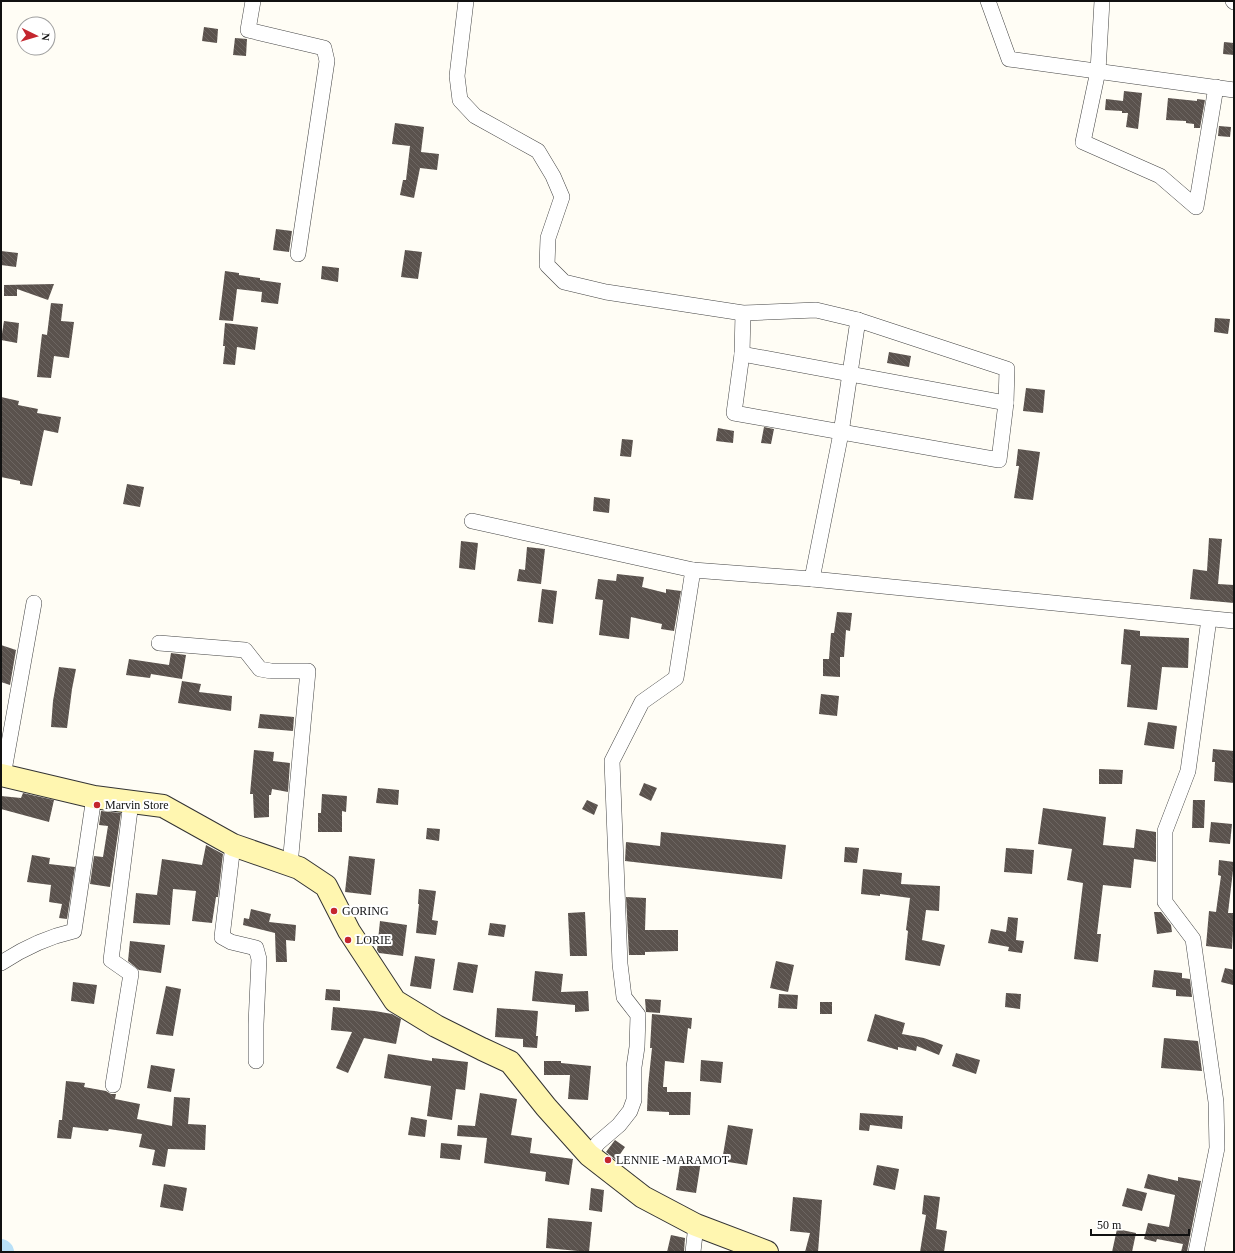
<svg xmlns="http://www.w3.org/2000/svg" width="1235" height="1253" font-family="Georgia,serif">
  <defs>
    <pattern id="building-back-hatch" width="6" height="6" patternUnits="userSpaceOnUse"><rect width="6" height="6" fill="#5a524d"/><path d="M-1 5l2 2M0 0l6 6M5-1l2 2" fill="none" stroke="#6d6662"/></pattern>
  </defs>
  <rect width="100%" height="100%" fill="#fffdf5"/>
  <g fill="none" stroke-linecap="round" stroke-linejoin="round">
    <!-- river -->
    <polyline stroke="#b9e0f7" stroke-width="24" points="1,1251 2,1252"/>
  </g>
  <!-- building -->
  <g fill="url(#building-back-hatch)">
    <polygon points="204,27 218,29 217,43 202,41"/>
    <polygon points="235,38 247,39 246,56 233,55"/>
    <polygon points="1224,42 1234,43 1234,55 1223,54"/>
    <polygon points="1124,91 1142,93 1138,129 1126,127 1128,113 1122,113 1122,111 1105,110 1106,99 1123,101"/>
    <polygon points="1168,98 1197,101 1197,99 1205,100 1200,128 1194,128 1194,124 1186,123 1186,121 1166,120"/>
    <polygon points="395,123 424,127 421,152 439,154 437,170 420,168 414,198 400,195 403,180 406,180 410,146 392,144"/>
    <polygon points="1219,126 1231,127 1230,137 1218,136"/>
    <polygon points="276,229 292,231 289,252 273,250"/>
    <polygon points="405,250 422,252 418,279 401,277"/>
    <polygon points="1,251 18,253 16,267 1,265"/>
    <polygon points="322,266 339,268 338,282 321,279"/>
    <polygon points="225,271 239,273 239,275 260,278 260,280 281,283 278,304 261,302 262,292 237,289 233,321 219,320"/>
    <polygon points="54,284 48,300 17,289 17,296 4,296 4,285"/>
    <polygon points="51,303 63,304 61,321 74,322 69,358 54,356 51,378 37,377 42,334 47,335"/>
    <polygon points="1215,318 1230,319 1228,334 1214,332"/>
    <polygon points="4,321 19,323 17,343 1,340"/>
    <polygon points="225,323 258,327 255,350 237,347 235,365 223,364 225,346 223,346"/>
    <polygon points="889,352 911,356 909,367 887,363"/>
    <polygon points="1026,388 1045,390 1043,413 1023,411"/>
    <polygon points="1,397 19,401 18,405 38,409 37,413 61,417 58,433 44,430 32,486 20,484 20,481 1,477"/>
    <polygon points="764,427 774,429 771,444 761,443"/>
    <polygon points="718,428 734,431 733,443 716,441"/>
    <polygon points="622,439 633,440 631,457 620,456"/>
    <polygon points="1018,449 1040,452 1033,500 1014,498 1019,466 1016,466"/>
    <polygon points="127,484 144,487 140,507 123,504"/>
    <polygon points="594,497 610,499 609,513 593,511"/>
    <polygon points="1209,538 1222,539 1218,584 1234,585 1234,603 1190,599 1193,569 1207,571"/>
    <polygon points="461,541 478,543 475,570 459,568"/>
    <polygon points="527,547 545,549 541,584 517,581 519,569 525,570"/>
    <polygon points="617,574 644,577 642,587 666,593 666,589 681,591 674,631 661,629 662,624 631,617 629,639 599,635 603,600 595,599 598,579 616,581"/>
    <polygon points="542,589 557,591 553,624 538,622"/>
    <polygon points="837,612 852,613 850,631 846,630 844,657 840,657 840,677 823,676 823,659 829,659 831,633 834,633"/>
    <polygon points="1124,629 1140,631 1140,636 1189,638 1188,668 1162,667 1157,710 1127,707 1131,665 1121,664"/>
    <polygon points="1,645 16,650 10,685 1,682"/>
    <polygon points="171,653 186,655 182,679 151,674 150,678 126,675 129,659 169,665"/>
    <polygon points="59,667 76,669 72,689 67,728 51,727 53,701"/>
    <polygon points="182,681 201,684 199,692 232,696 231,711 178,703"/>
    <polygon points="821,694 839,696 837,716 819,714"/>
    <polygon points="260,714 294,717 293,731 258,728"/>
    <polygon points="1148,722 1177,726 1174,749 1144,745"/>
    <polygon points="1213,749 1234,751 1234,783 1214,781 1215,762 1212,762"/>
    <polygon points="254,750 274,752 273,761 290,763 288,792 272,789 271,795 269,795 269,817 254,818 253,794 250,794"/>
    <polygon points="1099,769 1123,770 1122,784 1099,784"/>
    <polygon points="644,783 657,788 651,801 639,795"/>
    <polygon points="378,788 399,790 398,805 376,803"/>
    <polygon points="23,793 54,800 49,822 1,809 1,796 21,798"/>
    <polygon points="322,794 347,796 346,812 342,811 342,832 318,832 318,813 321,813"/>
    <polygon points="587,800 598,805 594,815 582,809"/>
    <polygon points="1193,800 1205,800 1204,828 1192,828"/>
    <polygon points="1043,808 1106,817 1103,845 1134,848 1136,829 1156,832 1156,862 1134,859 1131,888 1103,885 1097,934 1101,934 1098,962 1074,959 1083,883 1067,880 1072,849 1038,844"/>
    <polygon points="101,811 121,813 110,887 90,884 94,856 103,857 108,826 99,825"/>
    <polygon points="1211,822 1232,824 1230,844 1209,842"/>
    <polygon points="427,828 440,829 439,841 426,839"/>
    <polygon points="661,832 786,845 782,879 625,861 626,842 660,846"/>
    <polygon points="206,845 223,854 218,897 216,897 212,923 192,921 196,891 173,889 170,925 133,923 136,893 157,895 162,859 202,865"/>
    <polygon points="845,847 859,848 857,863 844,862"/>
    <polygon points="1006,848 1034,850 1032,874 1004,872"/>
    <polygon points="32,855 50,858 49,864 75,867 67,919 59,918 62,904 49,902 51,885 27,882"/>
    <polygon points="349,856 375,859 371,895 345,892"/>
    <polygon points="1219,860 1234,862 1228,913 1234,913 1232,949 1206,946 1209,911 1216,912 1221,876 1218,875"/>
    <polygon points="863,869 902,873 901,884 940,886 939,911 926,910 922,940 945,945 940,966 905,960 908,931 906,930 910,898 880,894 880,896 861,894"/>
    <polygon points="419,889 436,891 432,920 438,921 436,935 416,933 419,904 418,904"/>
    <polygon points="626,897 646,898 645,930 678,930 678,951 645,952 645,955 629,955"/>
    <polygon points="251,909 271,914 269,922 296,925 295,941 286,940 287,962 276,962 275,933 243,925 244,918 249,919"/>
    <polygon points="585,912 587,956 570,956 568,913"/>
    <polygon points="1154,912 1161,912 1171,925 1172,932 1157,934"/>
    <polygon points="1008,917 1018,918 1016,940 1024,941 1022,953 1008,951 1009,947 988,943 991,929 1006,932"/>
    <polygon points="380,921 407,925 403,956 379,953 377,950"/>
    <polygon points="490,923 506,925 504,937 488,935"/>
    <polygon points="130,941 165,945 161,973 139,970 128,961"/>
    <polygon points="415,956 435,959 431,989 410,986"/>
    <polygon points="776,961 794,965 788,992 770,988"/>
    <polygon points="458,962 478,965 473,993 453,990"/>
    <polygon points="1225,968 1234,970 1233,985 1221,982"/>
    <polygon points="1154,970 1182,973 1182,978 1190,979 1192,997 1176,996 1176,990 1152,987"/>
    <polygon points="535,971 563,974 561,992 588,991 589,1011 575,1012 575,1005 532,1001"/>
    <polygon points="73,982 97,985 94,1004 71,1001"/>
    <polygon points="166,986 181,989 173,1036 156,1034"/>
    <polygon points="326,989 340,990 340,1001 325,1000"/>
    <polygon points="1006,993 1021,994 1020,1009 1005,1007"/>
    <polygon points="779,994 798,995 797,1009 778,1008"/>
    <polygon points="645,999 661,1000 660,1013 646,1012"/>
    <rect x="820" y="1002" width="12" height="12"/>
    <polygon points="333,1007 375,1011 392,1014 401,1019 396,1044 364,1038 348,1073 336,1068 352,1032 331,1030"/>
    <polygon points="497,1008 538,1011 536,1036 538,1036 537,1048 523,1047 523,1039 495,1037"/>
    <polygon points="652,1014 692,1018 691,1029 688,1028 684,1063 665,1061 663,1087 667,1087 667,1092 691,1092 690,1115 669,1115 669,1112 647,1111 648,1086 652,1048 650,1048"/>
    <polygon points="875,1014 905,1023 902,1034 924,1038 943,1045 939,1055 917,1046 916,1051 898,1047 898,1050 867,1041"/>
    <polygon points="1164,1038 1198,1041 1202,1071 1161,1068"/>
    <polygon points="956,1053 980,1060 976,1074 952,1066"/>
    <polygon points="388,1054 432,1061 432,1058 468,1062 465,1090 456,1089 452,1120 427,1116 431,1086 384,1078"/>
    <polygon points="701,1060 723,1062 721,1083 700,1081"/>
    <polygon points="544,1061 561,1061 561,1063 591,1066 588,1100 568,1099 570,1075 544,1075"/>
    <polygon points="151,1065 175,1069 171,1092 147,1088"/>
    <polygon points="66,1081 85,1083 84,1087 106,1091 111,1094 116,1094 115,1099 140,1104 137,1119 172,1126 174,1097 190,1098 188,1124 206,1125 205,1150 168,1149 165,1167 152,1165 155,1150 139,1147 142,1134 109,1129 108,1131 73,1127 71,1139 57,1138 59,1120 62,1120"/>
    <polygon points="480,1093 517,1099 511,1135 532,1138 530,1153 573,1159 569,1185 545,1181 546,1172 484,1163 487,1138 457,1136 458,1125 475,1126"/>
    <polygon points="860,1113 903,1116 902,1129 870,1125 869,1131 859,1130"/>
    <polygon points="411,1117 427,1120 425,1137 408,1135"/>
    <polygon points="728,1125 753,1129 747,1165 722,1161"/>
    <polygon points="615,1140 625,1147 616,1160 606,1152"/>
    <polygon points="441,1143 462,1145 460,1160 440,1158"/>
    <polygon points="681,1158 701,1161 696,1193 676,1190"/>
    <polygon points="877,1165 899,1169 895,1190 873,1185"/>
    <polygon points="1148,1174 1178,1181 1178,1177 1201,1181 1187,1252 1181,1252 1183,1244 1157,1239 1156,1242 1144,1239 1148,1223 1169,1227 1175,1195 1144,1188"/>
    <polygon points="164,1184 187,1188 183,1211 160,1207"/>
    <polygon points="591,1188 604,1190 602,1212 589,1210"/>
    <polygon points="1127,1188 1147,1193 1142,1211 1122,1206"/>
    <polygon points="924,1195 940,1197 936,1229 947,1231 944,1252 920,1252 926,1215 922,1214"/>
    <polygon points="793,1197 822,1200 818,1252 805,1252 810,1233 790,1231"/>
    <polygon points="548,1218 592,1222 589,1252 546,1248"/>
    <polygon points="1117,1229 1136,1233 1132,1252 1112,1252"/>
    <polygon points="671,1235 685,1238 684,1252 667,1252"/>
  </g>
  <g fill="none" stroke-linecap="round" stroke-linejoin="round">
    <!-- street casing -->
    <g stroke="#444" stroke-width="16">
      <g id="street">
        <polyline points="253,1 248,30 324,48 327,61 298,254"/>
        <polyline points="466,1 457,76 460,100 475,116 538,151 553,176 562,197 548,238 547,265 564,282 606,292 743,313 816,310 858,320 1007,369 1006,403 999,460 734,413 742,354 743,313"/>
        <polyline points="988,1 1009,59 1234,90"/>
        <polyline points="1102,1 1098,71 1083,142 1160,176 1196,207 1216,87"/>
        <polyline points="1233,1 1234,2"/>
        <polyline points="742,354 1006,403"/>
        <polyline points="472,521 693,570"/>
        <polyline points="812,579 841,433 858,320"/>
        <polyline points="159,643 245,650 260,669 271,671 308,671 290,865"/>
        <polyline points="3,776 34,603"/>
        <polyline points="233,845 222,937 231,942 256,948 259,959 256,1024 256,1061"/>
        <path d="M1 963C24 948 47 937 74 931L94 797"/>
        <polyline points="113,1085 131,974 111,960 131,802"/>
        <polyline points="589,1155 598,1143 619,1125 630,1111 634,1100 634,1067 637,1047 638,1015 624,997 620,964 612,761 642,702 676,678 693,570 812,579 1234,621"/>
        <polyline points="693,1252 696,1225"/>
        <polyline points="1196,1252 1217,1148 1216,1102 1193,939 1165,902 1165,831 1188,771 1209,619"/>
      </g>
    </g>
    <!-- secondary casing -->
    <g stroke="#333" stroke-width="24">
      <polyline id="secondary" points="1,775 94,797 163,806 233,845 299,868 326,886 349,931 395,1001 436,1026 482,1049 510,1062 546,1107 589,1155 643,1197 696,1225 767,1252"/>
    </g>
    <!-- street -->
    <use href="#street" stroke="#fff" stroke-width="15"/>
    <!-- secondary -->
    <use href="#secondary" stroke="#fff6b0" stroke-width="22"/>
  </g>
  <!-- markers -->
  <g fill="#c4262e" stroke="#fff" stroke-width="1.5">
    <circle cx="97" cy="805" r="4"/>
    <circle cx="334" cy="911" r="4"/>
    <circle cx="348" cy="940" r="4"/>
    <circle cx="608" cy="1160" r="4"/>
  </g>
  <g text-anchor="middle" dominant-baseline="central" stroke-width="4" stroke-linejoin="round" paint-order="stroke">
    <!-- poi labels -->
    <g font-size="12" fill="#111" stroke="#fff" text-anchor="start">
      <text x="105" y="805">Marvin Store</text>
      <text x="342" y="911">GORING</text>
      <text x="356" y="940">LORIE</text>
      <text x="616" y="1160">LENNIE -MARAMOT</text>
    </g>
  </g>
  <!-- border -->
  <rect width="1235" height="1253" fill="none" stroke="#111111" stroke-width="4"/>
  <!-- north arrow -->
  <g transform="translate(36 36) rotate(95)"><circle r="19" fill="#ffffff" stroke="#a0a0a0"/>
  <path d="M0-3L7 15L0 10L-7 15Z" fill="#c4262e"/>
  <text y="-6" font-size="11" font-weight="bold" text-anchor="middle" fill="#111111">N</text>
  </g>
  <!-- scale -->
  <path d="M1091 1229v6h98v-6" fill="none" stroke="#111111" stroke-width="2"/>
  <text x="1097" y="1229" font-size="12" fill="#111111" stroke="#ffffff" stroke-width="3" paint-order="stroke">50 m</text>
</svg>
